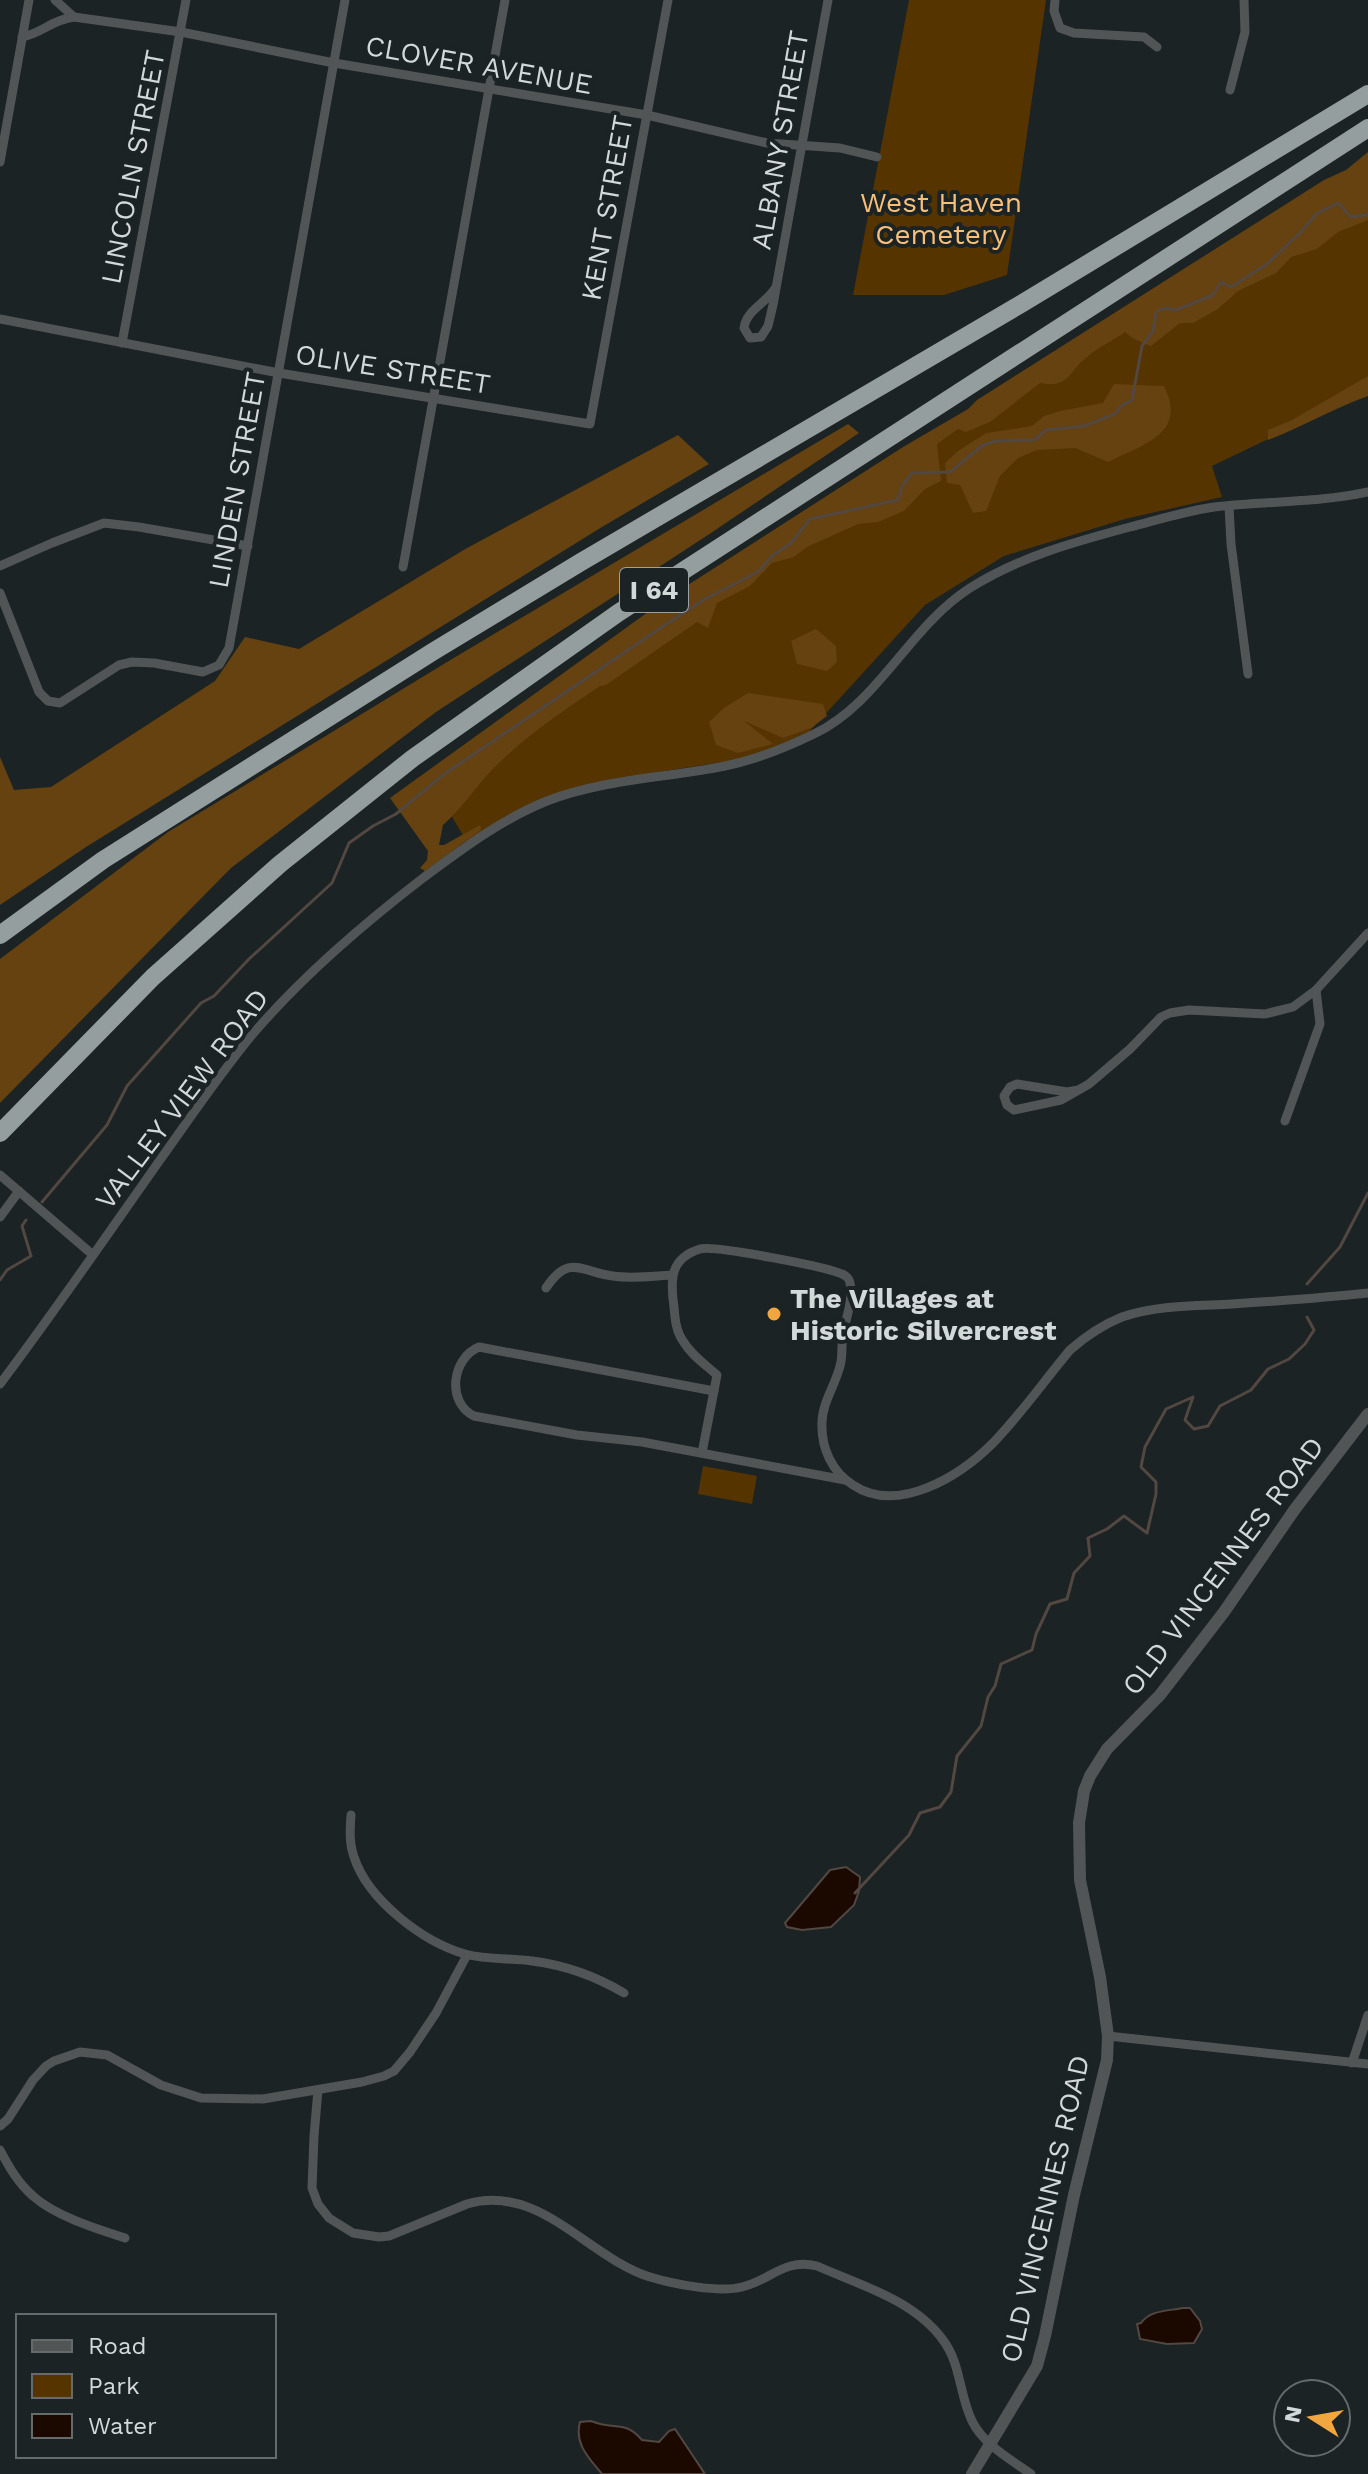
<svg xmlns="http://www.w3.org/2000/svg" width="1368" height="2474" font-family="'Work Sans',sans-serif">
  <rect width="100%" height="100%" fill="#1b2324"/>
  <!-- green -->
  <g fill="#553400">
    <polygon points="909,0 1046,0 1007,275 944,295 853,295"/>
    <polygon points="1368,168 1368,391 1212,466 1222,497 1125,519 1004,556 925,605 809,732 769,750 736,760 658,772 573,789 467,842 429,778 753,558"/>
    <polygon points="703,1466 757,1476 752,1504 698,1494"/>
  </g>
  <!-- forest -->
  <g fill="#65420f">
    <path d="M1368 152V220L1338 232 1317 249 1291 257 1276 273 1238 291 1218 309 1193 323H1180L1151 346 1134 339 1125 332C1113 341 1098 347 1087 357 1068 372 1069 389 1040 383L990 422 966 432 958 429 937 444 941 481 925 489 904 511 878 522 858 524 807 547 794 557 772 563 750 586 717 603 708 628 697 622 606 685 600 686C566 709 531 732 501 761 479 781 465 806 443 825L439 845H444L480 825 481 830 425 871 420 868 427 860 428 851 390 798 666 599 903 447 968 409 977 400 1324 180 1346 170Z"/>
    <path d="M1368 376V396C1334 408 1302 427 1268 440V430L1292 420Z"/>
    <path d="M1114 384 1164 386C1188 434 1143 444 1108 462L1075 448 1037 450 1018 458 1000 476 986 511 973 513 960 485 947 483 945 463 958 451 986 433 1032 426 1044 416 1060 411 1103 403Z"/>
    <polygon points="848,424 859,433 708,535 436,712 231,868 0,1103 0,959 168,832 452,659"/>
    <polygon points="678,435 709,464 602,527 86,847 0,905 0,757 14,790 51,787 215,681 245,637 299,649 467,548"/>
    <polygon points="816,629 836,646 837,662 827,671 797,664 791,641"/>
    <polygon points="748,693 823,704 827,716 811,728 783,738 744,721 773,744 738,753 716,745 709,722 724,708"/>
  </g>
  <!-- water -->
  <g fill="#1b0900" stroke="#524741" stroke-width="2">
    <polygon points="846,1867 860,1877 859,1891 854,1905 831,1927 802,1930 787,1927 785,1923 830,1870"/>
    <path d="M1183 2308H1190L1200 2321 1202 2329 1194 2343 1167 2344 1140 2339 1137 2324 1141 2323C1150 2310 1168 2311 1183 2308Z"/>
    <path d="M591 2421C615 2431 624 2419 642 2440L659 2442 669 2431 675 2429 705 2474H602C589 2458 574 2444 580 2422Z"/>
  </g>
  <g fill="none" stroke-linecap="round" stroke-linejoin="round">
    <!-- stream -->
    <g stroke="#524741" stroke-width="3">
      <polyline points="42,1202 107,1125 127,1086 201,1003 214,996 249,959 332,883 349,843 373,826 396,814 443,775 662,627 705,599 758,572 772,556 791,543 810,519 898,500 902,486 912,473 950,472 983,445 996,441 1034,440 1046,430 1084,426 1115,414 1121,406 1132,400 1142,346 1153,331 1156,312 1165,308 1176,310 1213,295 1221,282 1231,287 1267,264 1301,232 1316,214 1338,203 1351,217 1366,215 1368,213"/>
      <polyline points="0,1280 7,1270 31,1256 22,1226 26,1220"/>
      <polyline points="1307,1284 1340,1247 1368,1193"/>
      <polyline points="855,1893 909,1835 920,1813 940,1807 951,1792 957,1756 981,1726 988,1697 995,1686 1001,1664 1032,1650 1036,1634 1050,1604 1067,1599 1074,1573 1090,1556 1088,1538 1107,1529 1124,1516 1147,1533 1156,1494 1156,1482 1141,1467 1145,1447 1166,1409 1193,1397 1185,1420 1194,1429 1208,1426 1220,1406 1251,1390 1268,1369 1289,1359 1305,1344 1314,1330 1307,1317"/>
    </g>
    <!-- minor -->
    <g stroke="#515556" stroke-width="9">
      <polyline points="55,0 74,17"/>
      <polyline points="1055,0 1054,11 1060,28 1074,33 1144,37 1157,47"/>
      <path d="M22 37C43 33 51 20 74 17L181 32 334 63 647 115 767 143 840 148 877 157"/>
      <polyline points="1230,90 1245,32 1244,0"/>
      <polyline points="0,162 29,0"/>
      <path d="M776 287C767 303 746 310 744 328L750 338 761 337 768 326 773 305 828 0"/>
      <polyline points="0,319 279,373 590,424 668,0"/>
      <polyline points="122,343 186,0"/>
      <polyline points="1229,506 1231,544 1248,674"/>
      <polyline points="0,566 52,543 104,523 139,527 248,546"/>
      <polyline points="403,567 505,0"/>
      <polyline points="0,593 39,692 48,701 60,703 119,665 132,662 154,663 203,672 219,665 229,648 345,0"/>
      <polyline points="1078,1090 1067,1092 1017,1084 1010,1087 1004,1096 1007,1105 1014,1110 1061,1100 1089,1084 1130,1049 1161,1017 1170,1013 1189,1010 1265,1014 1293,1007 1316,990 1368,933"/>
      <polyline points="1285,1121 1320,1024 1316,990"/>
      <polyline points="0,1175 93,1255"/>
      <polyline points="0,1217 19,1191"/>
      <path d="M546 1288C569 1253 581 1272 613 1276 632 1279 653 1276 672 1275"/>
      <path d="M0 1384C55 1311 107 1235 160 1160 190 1118 219 1075 252 1035 302 976 362 925 423 878 462 849 502 819 547 801 604 779 666 778 725 766 755 760 785 748 814 734 879 703 909 627 970 588 1019 557 1074 542 1130 527 1157 520 1186 511 1214 507 1265 501 1318 503 1368 492"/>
      <path d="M714 1391 479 1347C452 1358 446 1402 474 1416L577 1435 642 1442 845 1480"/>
      <path d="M702 1453 717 1375C706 1365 691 1355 683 1341 676 1331 675 1319 674 1307 670 1280 670 1258 700 1249 714 1245 827 1267 842 1274 847 1276 849 1278 850 1283 854 1299 845 1320 843 1336 841 1346 843 1357 840 1366 835 1386 822 1403 822 1423 821 1448 832 1472 853 1485 898 1515 960 1476 993 1443 1021 1414 1044 1381 1070 1350 1086 1336 1102 1325 1122 1317 1157 1305 1196 1306 1232 1304 1278 1301 1323 1298 1368 1293"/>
      <path d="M351 1815C350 1829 349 1843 354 1857 368 1900 423 1942 465 1954 487 1960 510 1958 532 1961 564 1965 597 1977 624 1993"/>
      <polyline points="1108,2036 1368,2064"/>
      <polyline points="1352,2063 1368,2015"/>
      <path d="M318 2090 314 2136 312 2188 318 2204 329 2218 353 2233 379 2237 389 2236 467 2204C540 2183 587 2257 650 2277 673 2284 719 2293 742 2287 771 2280 784 2258 817 2266 860 2285 914 2300 943 2340 961 2364 959 2394 972 2421 983 2444 1010 2459 1031 2474"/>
      <polyline points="0,2126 8,2119 33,2080 46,2066 54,2061 80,2052 107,2055 161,2085 201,2098 263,2099 362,2082 384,2076 394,2071 410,2052 436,2013 467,1955"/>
      <path d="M0 2150C9 2167 18 2183 33 2196 55 2216 97 2229 125 2238"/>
    </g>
    <!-- tertiary -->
    <polyline stroke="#515556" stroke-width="12" points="972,2474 1037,2366 1045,2336 1074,2195 1107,2060 1108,2036 1100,1977 1080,1880 1079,1823 1084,1791 1090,1776 1107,1749 1160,1695 1224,1612 1295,1509 1368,1414"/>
    <!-- motorway -->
    <g stroke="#949e9f" stroke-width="18">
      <polyline points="0,935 103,860 434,651 581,562 1021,304 1368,94"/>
      <polyline points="0,1133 153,977 280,864 413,758 618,613 1368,128"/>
    </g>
  </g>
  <!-- markers -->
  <circle fill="#f1a63f" stroke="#1b2324" stroke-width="3" cx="774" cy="1314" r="8"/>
  <g text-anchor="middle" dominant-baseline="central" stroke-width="8" stroke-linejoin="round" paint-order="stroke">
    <!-- shield labels -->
    <rect fill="#1b2324" stroke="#9ca2a3" stroke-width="2" x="620" y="568" width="68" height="44" rx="6"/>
    <g font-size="26" font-weight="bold" fill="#d3d8d9">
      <text x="654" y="590">I 64</text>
    </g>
    <!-- street labels -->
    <g font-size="28" fill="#d3d8d9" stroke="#1b2324">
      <text transform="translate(479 65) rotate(10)">CLOVER AVENUE</text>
      <text transform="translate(780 140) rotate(-80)">ALBANY STREET</text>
      <text transform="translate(133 167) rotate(-79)">LINCOLN STREET</text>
      <text transform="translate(607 208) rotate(-80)">KENT STREET</text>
      <text transform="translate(393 369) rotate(9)">OLIVE STREET</text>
      <text transform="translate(237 480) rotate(-80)">LINDEN STREET</text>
      <text transform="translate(182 1099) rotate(-53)">VALLEY VIEW ROAD</text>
      <text transform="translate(1223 1566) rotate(-53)">OLD VINCENNES ROAD</text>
      <text transform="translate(1045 2209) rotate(-77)">OLD VINCENNES ROAD</text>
    </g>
    <!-- park labels -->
    <g font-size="28" fill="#f9bf79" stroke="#1b2324">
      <text x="941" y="202">West Haven<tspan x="941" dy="32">Cemetery</tspan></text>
    </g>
    <!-- poi labels -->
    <g font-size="28" font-weight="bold" fill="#d3d8d9" stroke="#1b2324" text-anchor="start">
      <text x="790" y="1298">The Villages at<tspan x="790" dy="32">Historic Silvercrest</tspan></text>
    </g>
  </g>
  <!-- legend -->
  <rect x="16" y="2314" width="260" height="144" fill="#1b2324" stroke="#656b6c" stroke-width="2"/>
  <rect x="32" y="2340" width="40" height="12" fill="#515556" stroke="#656b6c" stroke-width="2"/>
  <text x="88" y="2354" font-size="24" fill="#d3d8d9">Road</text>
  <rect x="32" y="2374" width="40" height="24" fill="#553400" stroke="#656b6c" stroke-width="2"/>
  <text x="88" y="2394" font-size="24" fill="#d3d8d9">Park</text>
  <rect x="32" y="2414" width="40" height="24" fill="#1b0900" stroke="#656b6c" stroke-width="2"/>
  <text x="88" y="2434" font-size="24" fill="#d3d8d9">Water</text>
  <!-- north arrow -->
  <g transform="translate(1312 2418) rotate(281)"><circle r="38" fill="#1b2324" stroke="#656b6c" stroke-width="2"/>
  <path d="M0-6L14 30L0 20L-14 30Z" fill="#f1a63f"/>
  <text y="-12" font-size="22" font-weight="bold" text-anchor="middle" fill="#d3d8d9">N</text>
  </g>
</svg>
